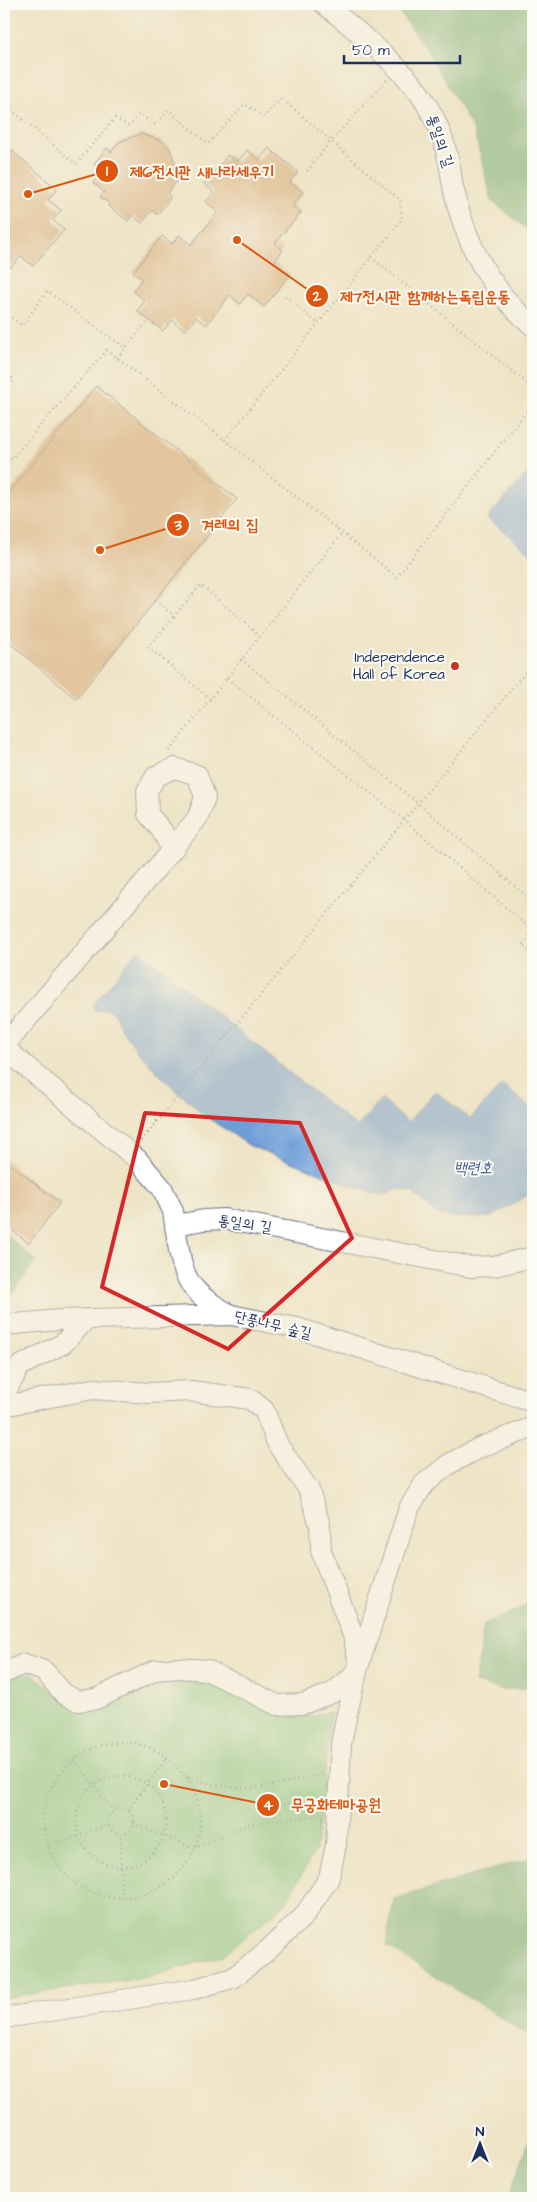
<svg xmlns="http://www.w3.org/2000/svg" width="537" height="2202" font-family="'Architects Daughter','Poor Story',sans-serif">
  <rect width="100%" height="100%" fill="#fdfcf7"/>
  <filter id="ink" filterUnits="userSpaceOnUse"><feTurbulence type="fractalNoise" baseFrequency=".02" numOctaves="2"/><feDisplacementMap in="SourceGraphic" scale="10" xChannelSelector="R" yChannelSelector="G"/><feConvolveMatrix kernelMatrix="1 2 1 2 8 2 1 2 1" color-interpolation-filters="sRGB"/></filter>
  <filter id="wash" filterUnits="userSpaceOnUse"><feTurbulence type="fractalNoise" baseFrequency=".0096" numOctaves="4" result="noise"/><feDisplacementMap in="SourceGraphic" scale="20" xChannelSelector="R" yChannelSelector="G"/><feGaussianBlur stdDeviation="1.12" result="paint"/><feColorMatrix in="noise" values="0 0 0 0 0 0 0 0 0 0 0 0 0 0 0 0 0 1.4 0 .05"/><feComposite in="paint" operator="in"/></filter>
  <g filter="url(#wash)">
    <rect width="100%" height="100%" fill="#eee4c6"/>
    <!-- green -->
    <polygon fill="#80c885" stroke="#4e7c72" points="31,1673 70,1704 167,1675 209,1677 277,1715 303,1717 331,1712 316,1849 285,1904 223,1955 149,1977 4,1998 4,1687 12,1677"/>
    <!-- forest -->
    <g fill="#68ac72" stroke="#426e68">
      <polygon points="394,4 533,4 533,234 492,201 474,131 430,55"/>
      <polygon points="4,1233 36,1261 4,1305"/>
      <polygon points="533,1598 533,1687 504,1690 475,1683 484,1624 519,1610"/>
      <polygon points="533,1857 533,2046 530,2036 386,1946 394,1899"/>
      <polygon points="533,2130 533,2198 508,2198"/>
    </g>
    <!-- water -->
    <g fill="#6d9ed7" stroke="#44669a">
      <polygon points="533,467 533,555 487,518"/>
      <polygon points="138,950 357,1127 381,1099 408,1122 435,1091 470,1119 502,1085 533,1110 533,1192 492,1217 472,1218 447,1217 435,1213 412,1192 398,1189 384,1195 369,1192 250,1146 204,1115 165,1080 137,1050 121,1028 114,1013 107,1009 94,1011 94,1004"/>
    </g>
    <g id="blocks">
      <!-- building -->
      <g fill="#d5a370">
        <polygon points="141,134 162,141 170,149 178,170 176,182 167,194 171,197 157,215 152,210 142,223 132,215 128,221 108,206 110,204 100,197 104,192 93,183 103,172 94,164 107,148 111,152 119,142"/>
        <polygon points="4,144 57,189 48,200 61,210 53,220 64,230 33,266 21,256 11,267 4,260"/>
        <polygon points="269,148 298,172 290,182 303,192 292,206 301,212 275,243 283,250 274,262 290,275 264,307 248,294 240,304 230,295 206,325 196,317 185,331 172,320 163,331 137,311 145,301 133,291 142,279 133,272 162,236 172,244 179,235 191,245 218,212 206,202 214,192 204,184 228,155 237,162 247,150 259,160"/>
        <polygon points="96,386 237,499 76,699 4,638 4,499"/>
        <polygon points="4,1159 60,1203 29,1243 4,1224"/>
      </g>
    </g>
  </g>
  <g filter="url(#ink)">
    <use href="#blocks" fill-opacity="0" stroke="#656e82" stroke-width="1"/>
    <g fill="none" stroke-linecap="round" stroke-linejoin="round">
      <!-- minor casing -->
      <g stroke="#656e82" stroke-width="22">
        <g id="minor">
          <path d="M324 4C356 30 406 69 427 105 436 120 444 140 448 158 451 169 451 180 454 191 466 245 491 291 533 326"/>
          <polyline points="4,1046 172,850 198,817 205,797 197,775 175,768 156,776 147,791 148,814 162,831 172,850"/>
          <polyline points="4,1048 137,1159 162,1188 173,1211 175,1225 204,1220 224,1219 471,1267 494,1266 533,1257"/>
          <path d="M175 1225C183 1276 183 1289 231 1315"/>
          <polyline points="4,1325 59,1320 231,1315 297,1328 533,1402"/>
          <polyline points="4,1395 20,1366 64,1343 85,1320"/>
          <polyline points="4,1403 14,1404 93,1389 149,1393 191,1391 250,1399 264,1410 278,1445 309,1490 320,1525 321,1551 353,1635 359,1664"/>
          <polyline points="4,1673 24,1664 44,1671 64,1694 78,1701 96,1699 156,1670 178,1668 207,1670 277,1705 303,1704 332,1693 356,1674"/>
          <polyline points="4,2018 194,1989 233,1978 268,1950 304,1916 329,1878 336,1845 341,1744 347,1713 359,1664 409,1508 424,1484 449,1464 481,1447 533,1427"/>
        </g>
      </g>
      <!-- path -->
      <g stroke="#656e82" stroke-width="2.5" stroke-dasharray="1 4" stroke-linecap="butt">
        <polyline points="4,85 13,111 76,164 115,118 129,126 139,114 156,125 168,110 208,144 245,104 264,117 281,98 400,200 402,219 225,440 397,577 533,403"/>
        <polyline points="307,171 331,141 387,80"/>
        <polyline points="371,257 533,388"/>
        <polyline points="285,296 318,324"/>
        <polyline points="4,311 22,326 47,291 125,348"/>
        <polyline points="117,358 149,320"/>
        <polyline points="4,371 14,380 4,394"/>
        <polyline points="4,467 107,350 225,440"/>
        <polyline points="4,479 14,487"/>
        <polyline points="155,600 174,616"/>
        <polyline points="241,659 418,803 533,902"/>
        <polyline points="227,678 404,820 533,931"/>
        <polyline points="210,699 148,647 201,585 260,636"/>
        <polyline points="169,751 342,533"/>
        <polyline points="533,932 522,945 533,954"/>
        <polyline points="141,1141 533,663"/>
        <polyline points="74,1759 113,1810"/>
        <circle cx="121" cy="1821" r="45"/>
        <path d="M187 1777C194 1792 201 1807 200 1824 195 1904 84 1926 51 1853 46 1842 42 1829 43 1816 47 1767 101 1727 150 1748 156 1750 164 1755 169 1759 176 1764 180 1774 188 1778 201 1783 230 1787 244 1788 267 1789 299 1779 322 1774"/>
        <circle cx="121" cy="1821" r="13"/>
        <polyline points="128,1810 167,1757"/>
        <polyline points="133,1824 195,1848 251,1823 322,1815"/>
        <polyline points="48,1846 109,1825"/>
        <polyline points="121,1898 121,1834"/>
      </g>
      <!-- minor -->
      <use href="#minor" stroke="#fff" stroke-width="20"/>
    </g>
  </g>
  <!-- marked area -->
  <path d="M0 0H537V2202H0ZM145 1113 300 1123 352 1238 228 1349 102 1287Z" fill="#eee4c6" fill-opacity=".55" fill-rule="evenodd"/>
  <path fill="none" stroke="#d62828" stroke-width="4" stroke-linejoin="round" d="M145 1113 300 1123 352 1238 228 1349 102 1287Z"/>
  <!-- markers -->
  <circle fill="#c8321e" stroke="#fdfcf7" stroke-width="2" cx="455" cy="666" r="5"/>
  <g text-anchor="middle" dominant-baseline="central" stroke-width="4" stroke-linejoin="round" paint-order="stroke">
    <!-- street labels -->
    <g font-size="15" fill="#1b2f5e" stroke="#fdfcf7">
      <text transform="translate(440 141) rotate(71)">통일의 길</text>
      <text transform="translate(245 1224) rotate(8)">통일의 길</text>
      <text transform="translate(273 1325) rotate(13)">단풍나무 숲길</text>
    </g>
    <!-- poi labels -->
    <g font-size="15" fill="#1b2f5e" stroke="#fdfcf7" text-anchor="end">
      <text x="445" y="657">Independence<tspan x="445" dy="17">Hall of Korea</tspan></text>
    </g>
    <!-- water labels -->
    <g font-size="16" font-style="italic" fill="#3c5b8e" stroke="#fdfcf7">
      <text x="473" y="1168">백련호</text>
    </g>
  </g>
  <!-- callouts -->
  <path fill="none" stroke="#de5710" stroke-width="2" d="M28 194L107 171M237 240L317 296M100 550L178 525M164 1784L268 1805"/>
  <g fill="#de5710" stroke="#fdfcf7" stroke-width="2">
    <circle cx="28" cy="194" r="5"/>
    <circle cx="237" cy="240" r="5"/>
    <circle cx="100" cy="550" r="5"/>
    <circle cx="164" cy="1784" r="5"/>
    <circle cx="107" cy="171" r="12"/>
    <circle cx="317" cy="296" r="12"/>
    <circle cx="178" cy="525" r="12"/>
    <circle cx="268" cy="1805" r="12"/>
  </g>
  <g font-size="15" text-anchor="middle" font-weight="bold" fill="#fff">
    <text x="107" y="176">1</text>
    <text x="317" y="301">2</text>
    <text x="178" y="530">3</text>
    <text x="268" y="1810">4</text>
  </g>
  <g font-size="16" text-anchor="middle" font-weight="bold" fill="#de5710" stroke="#fdfcf7" stroke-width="4" stroke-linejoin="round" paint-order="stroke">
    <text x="202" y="177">제6전시관 새나라세우기</text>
    <text x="425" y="302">제7전시관 함께하는독립운동</text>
    <text x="230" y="530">겨레의 집</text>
    <text x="336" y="1810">무궁화테마공원</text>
  </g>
  <!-- margin -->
  <rect width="537" height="2202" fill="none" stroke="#fdfcf7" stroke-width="20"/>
  <!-- north arrow -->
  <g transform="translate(480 2144)" stroke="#fdfcf7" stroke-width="4" paint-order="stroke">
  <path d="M0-4L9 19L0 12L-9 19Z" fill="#1b2f5e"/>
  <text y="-8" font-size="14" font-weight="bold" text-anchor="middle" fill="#1b2f5e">N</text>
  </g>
  <!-- scale -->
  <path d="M344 55v8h116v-8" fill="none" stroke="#1b2f5e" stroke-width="2.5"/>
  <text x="352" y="55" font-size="15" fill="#1b2f5e" stroke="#fdfcf7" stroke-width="4" paint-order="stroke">50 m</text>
</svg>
